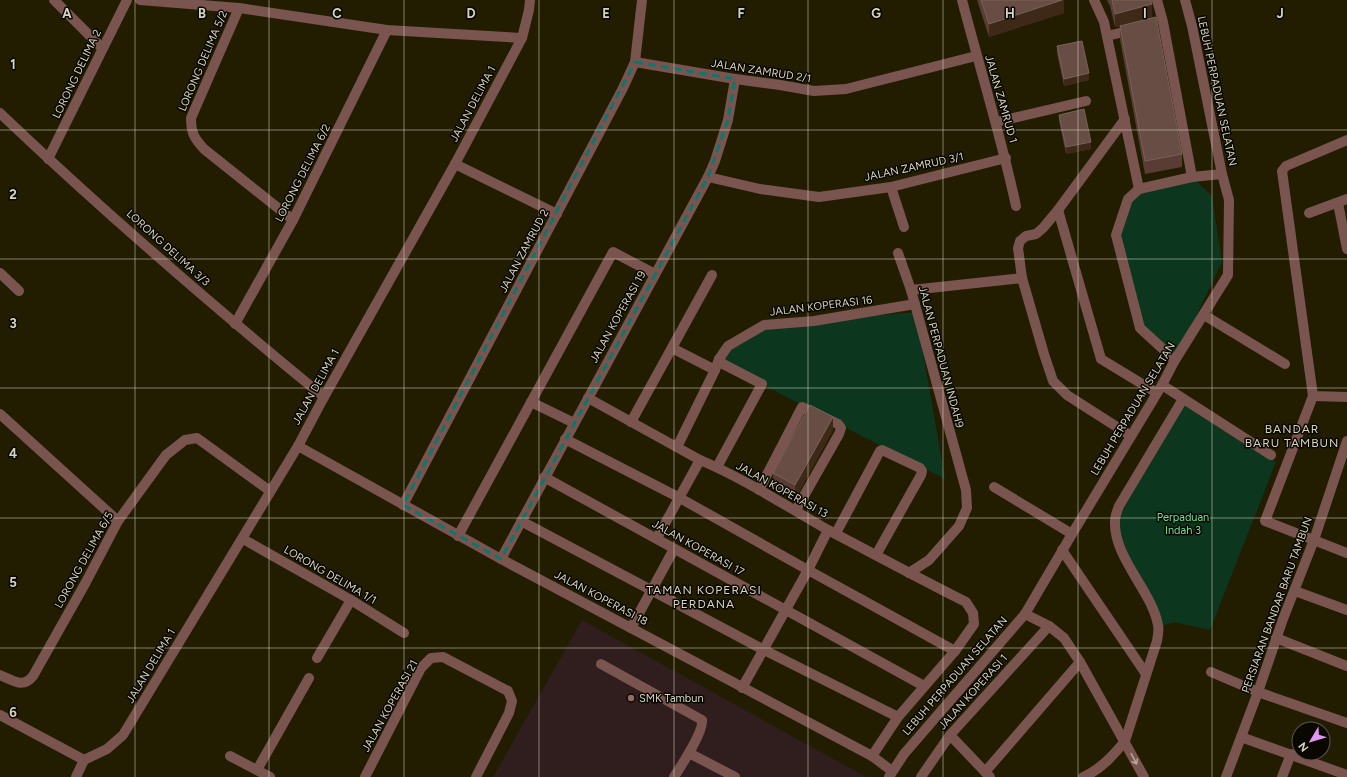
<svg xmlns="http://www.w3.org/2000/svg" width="1347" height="777" font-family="Figtree,sans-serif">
  <rect width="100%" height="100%" fill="#221c00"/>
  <!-- education -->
  <polygon fill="#301d1d" points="582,620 866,777 493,777"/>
  <!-- green -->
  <g fill="#0c361e">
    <polygon points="1192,177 1212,196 1222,262 1175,360 1140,328 1116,235 1139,189"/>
    <polygon points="916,312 945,479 723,364 725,351 764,325"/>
    <polygon points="1183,399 1276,462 1210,630 1174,622 1159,627 1118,539 1119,506"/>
  </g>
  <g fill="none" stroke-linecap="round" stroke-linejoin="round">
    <!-- minor -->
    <g stroke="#7a544e" stroke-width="10">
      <polyline points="54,0 102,48"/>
      <polyline points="140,0 239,8 387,30 522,38"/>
      <path d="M962 0C980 69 1001 136 1016 206"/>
      <polyline points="1094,0 1104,22 1139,189"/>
      <polyline points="1157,0 1163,22 1192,177"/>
      <path d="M239 8 191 118C191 133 194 138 204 149L293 220"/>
      <polyline points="1107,36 1132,30"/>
      <polyline points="635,62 735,79 780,85 814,91 846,89 976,56"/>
      <path d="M0 113C104 212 213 306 324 397"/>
      <polyline points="1125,119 1058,210 1043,228 1036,234 1026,236 1020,241 1018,248 1022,278 1044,354 1053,381 1067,395 1131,436"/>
      <polyline points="996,122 1086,101"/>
      <polyline points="1347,140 1286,166 1282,171 1313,396 1347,397"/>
      <polyline points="48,159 127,0"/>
      <polyline points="455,164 557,214"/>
      <polyline points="708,177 760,189 819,197 891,187 1006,158"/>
      <polyline points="891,187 904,227"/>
      <polyline points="1338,203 1347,249"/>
      <polyline points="1058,210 1101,359 1157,393"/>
      <polyline points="1309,213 1347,199"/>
      <polyline points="898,253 911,290 966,490 967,508 959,526 929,560 909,573"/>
      <polyline points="0,273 19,291"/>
      <polyline points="911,290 1022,278"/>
      <polyline points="1204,315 1285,364"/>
      <polyline points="235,324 293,220 387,30"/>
      <polyline points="672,348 715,370"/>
      <polyline points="1175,360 1140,328 1116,235 1128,199 1139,189 1192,177 1222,174"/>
      <polyline points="1162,385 1271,455"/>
      <polyline points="1313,396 1265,521 1347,553"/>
      <path d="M588 398 700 460C745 479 786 506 828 530 874 554 920 579 966 602L973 613 974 624 955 651 898 717 872 756"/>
      <polyline points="531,402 574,423"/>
      <polyline points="0,414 118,521"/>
      <polyline points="631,422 712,275"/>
      <polyline points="565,439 678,497 808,570 955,651"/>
      <polyline points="298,446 501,559 872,756 892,771"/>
      <polyline points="677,447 715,370 719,359 728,346 764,325 814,321 915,304"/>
      <polyline points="717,467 762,384 723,364 719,359"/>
      <polyline points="544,477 924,686"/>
      <polyline points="994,487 1072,534"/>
      <polyline points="759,490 802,407 838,424 841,428 839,434 796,510"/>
      <polyline points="403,505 623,88 635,62 642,0"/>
      <polyline points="521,521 764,650 898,717"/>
      <polyline points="836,533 880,451 882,450 920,468 922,471 921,475 876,555"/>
      <polyline points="458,536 613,252 655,274"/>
      <polyline points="657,538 700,460"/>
      <polyline points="243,539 351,600 404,633"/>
      <polyline points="1062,550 1146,674"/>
      <polyline points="501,559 708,177 715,161 728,120 735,79"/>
      <polyline points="1295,591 1347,610"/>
      <polyline points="1025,614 1049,626 1064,638 1080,662 1144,777"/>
      <polyline points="631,628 674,549"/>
      <polyline points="1276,638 1347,666"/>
      <polyline points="317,658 351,600"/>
      <path d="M601 664 702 720C704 731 681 766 674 777"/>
      <polyline points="1211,672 1258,692 1347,723"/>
      <path d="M0 675C12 680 23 689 33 676L86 582 118 521 166 455 185 440 197 438 270 491"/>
      <polyline points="742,688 808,570 828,530"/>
      <polyline points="0,715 84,760"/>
      <polyline points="950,735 990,777"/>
      <polyline points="1241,737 1347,775"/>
      <polyline points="689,753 735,777"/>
      <polyline points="230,756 270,777"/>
      <polyline points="84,760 107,749 123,735 298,446 324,397 455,164 522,38 529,10 530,0"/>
      <polyline points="257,770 309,678"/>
      <polyline points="985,772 1080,662"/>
      <polyline points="76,777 84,760"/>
      <polyline points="365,777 421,668 431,658 443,657 508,691 512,701 509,713 476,777"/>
      <polyline points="889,777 904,754 1025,614 1072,534 1162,385 1175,360 1228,275 1229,200 1222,174 1192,26 1185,0"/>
      <polyline points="921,777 950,735 1049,626"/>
      <path d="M1083 777C1100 770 1113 756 1125 741L1157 641C1158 636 1159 630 1158 625 1152 591 1113 557 1115 521 1115 516 1117 511 1119 506L1183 399"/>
      <polyline points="1226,777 1258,692 1283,619 1314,540 1347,441"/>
      <polyline points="1282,777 1291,754"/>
    </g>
  </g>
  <!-- wall -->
  <g fill="#593c34">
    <polygon points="977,0 1064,0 1064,13 989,37"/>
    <polygon points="1107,0 1151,0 1152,18 1182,154 1182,167 1145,174 1120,40 1120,26 1115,27 1110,6"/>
    <polygon points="1057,46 1089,80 1064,86 1057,53"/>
    <polygon points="1059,115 1091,149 1066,154 1059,121"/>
    <polygon points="833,430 795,499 773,487 773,473"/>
  </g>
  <!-- shaded-wall -->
  <g fill="#3e2919">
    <polygon points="1062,0 1064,0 1064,13 989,37 989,24"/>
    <polygon points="1152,4 1152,18 1115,27 1115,14"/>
    <polygon points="1089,73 1089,80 1064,86 1064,79"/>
    <polygon points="1091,142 1091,149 1066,154 1066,147"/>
    <polygon points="833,417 833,430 795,499 795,485"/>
  </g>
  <!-- building -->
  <g fill="#674d43" stroke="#786257">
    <polygon points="981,0 1062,0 989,24"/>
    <polygon points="1112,0 1151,0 1152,4 1115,14"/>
    <polygon points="1156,17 1182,154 1145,161 1120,26"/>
    <polygon points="1082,41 1089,73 1064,79 1057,46"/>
    <polygon points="1084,109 1091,142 1066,147 1059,115"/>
    <polygon points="810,405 833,417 795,485 773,473"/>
  </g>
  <!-- one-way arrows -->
  <defs><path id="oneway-shaft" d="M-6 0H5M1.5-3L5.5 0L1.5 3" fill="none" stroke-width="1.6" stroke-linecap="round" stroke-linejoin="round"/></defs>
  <use stroke="#b5a799" href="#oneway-shaft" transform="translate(1134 759) rotate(62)"/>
  <!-- marked area -->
  <path fill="none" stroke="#0f766e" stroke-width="3" stroke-dasharray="8 5" stroke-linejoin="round" d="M635 62 735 79 728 120 708 177 501 559 403 505Z"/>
  <!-- grid -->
  <path fill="none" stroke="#d5d3c1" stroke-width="1" stroke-opacity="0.55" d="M135 0V777M269 0V777M404 0V777M539 0V777M674 0V777M808 0V777M943 0V777M1078 0V777M1212 0V777M0 130H1347M0 259H1347M0 388H1347M0 518H1347M0 648H1347"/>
  <!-- markers -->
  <circle fill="#8d6e63" stroke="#090700" stroke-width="1.5" cx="631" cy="698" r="4"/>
  <g text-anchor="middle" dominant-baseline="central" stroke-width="3" stroke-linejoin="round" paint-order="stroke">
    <!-- street labels -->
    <g font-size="11" fill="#d5d3c1" stroke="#090700">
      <text transform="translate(203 61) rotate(-67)">LORONG DELIMA 5/2</text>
      <text transform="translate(761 71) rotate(9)">JALAN ZAMRUD 2/1</text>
      <text transform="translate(77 74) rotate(-64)">LORONG DELIMA 2</text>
      <text transform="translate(1217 91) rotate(78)">LEBUH PERPADUAN SELATAN</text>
      <text transform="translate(1001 99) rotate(74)">JALAN ZAMRUD 1</text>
      <text transform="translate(473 104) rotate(-62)">JALAN DELIMA 1</text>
      <text transform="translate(914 167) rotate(-12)">JALAN ZAMRUD 3/1</text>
      <text transform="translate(303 173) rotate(-63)">LORONG DELIMA 6/2</text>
      <text transform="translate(168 248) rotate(42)">LORONG DELIMA 3/3</text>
      <text transform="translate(524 251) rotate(-62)">JALAN ZAMRUD 2</text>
      <text transform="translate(821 306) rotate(-7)">JALAN KOPERASI 16</text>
      <text transform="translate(618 317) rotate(-61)">JALAN KOPERASI 19</text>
      <text transform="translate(941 357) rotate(75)">JALAN PERPADUAN INDAH9</text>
      <text transform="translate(316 387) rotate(-61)">JALAN DELIMA 1</text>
      <text transform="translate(1133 409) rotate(-59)">LEBUH PERPADUAN SELATAN</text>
      <text transform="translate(782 490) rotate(29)">JALAN KOPERASI 13</text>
      <text transform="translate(698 548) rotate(29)">JALAN KOPERASI 17</text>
      <text transform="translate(84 560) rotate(-61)">LORONG DELIMA 6/5</text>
      <text transform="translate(330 575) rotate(30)">LORONG DELIMA 1/1</text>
      <text transform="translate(601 598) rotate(28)">JALAN KOPERASI 18</text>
      <text transform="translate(1277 605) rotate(-70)">PERSIARAN BANDAR BARU TAMBUN</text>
      <text transform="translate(151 666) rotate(-59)">JALAN DELIMA 1</text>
      <text transform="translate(955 676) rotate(-49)">LEBUH PERPADUAN SELATAN</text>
      <text transform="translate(973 692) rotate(-48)">JALAN KOPERASI 1</text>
      <text transform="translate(390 706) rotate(-61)">JALAN KOPERASI 21</text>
    </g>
    <!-- park labels -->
    <g font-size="11" fill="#6de19a" stroke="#090700">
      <text x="1183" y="517">Perpaduan<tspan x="1183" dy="13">Indah 3</tspan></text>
    </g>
    <!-- poi labels -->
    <g font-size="11" fill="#d5d3c1" stroke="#090700" text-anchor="start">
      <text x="639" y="698">SMK Tambun</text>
    </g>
    <!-- neighbourhood labels -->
    <g font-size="12" letter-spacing="1" fill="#d5d3c1" stroke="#090700">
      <text x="1292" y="429">BANDAR<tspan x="1292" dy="14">BARU TAMBUN</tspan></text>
      <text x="704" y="590">TAMAN KOPERASI<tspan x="704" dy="14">PERDANA</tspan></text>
    </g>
  </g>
  <g font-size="13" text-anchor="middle" font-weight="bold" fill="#d5d3c1" stroke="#090700" stroke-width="3" stroke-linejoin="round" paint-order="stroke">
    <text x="67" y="18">A</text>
    <text x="202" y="18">B</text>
    <text x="337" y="18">C</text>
    <text x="471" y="18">D</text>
    <text x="606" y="18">E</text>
    <text x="741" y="18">F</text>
    <text x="876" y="18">G</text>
    <text x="1010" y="18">H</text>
    <text x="1145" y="18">I</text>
    <text x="1280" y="18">J</text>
    <text x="13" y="69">1</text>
    <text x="13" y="199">2</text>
    <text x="13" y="328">3</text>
    <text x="13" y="458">4</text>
    <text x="13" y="587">5</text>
    <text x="13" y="717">6</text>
  </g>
  <!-- north arrow -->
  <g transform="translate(1311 741) rotate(232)"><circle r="19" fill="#090700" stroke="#5b594d"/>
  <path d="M0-3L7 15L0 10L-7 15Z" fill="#df98f2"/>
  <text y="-6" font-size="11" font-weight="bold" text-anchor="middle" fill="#d5d3c1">N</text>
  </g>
</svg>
